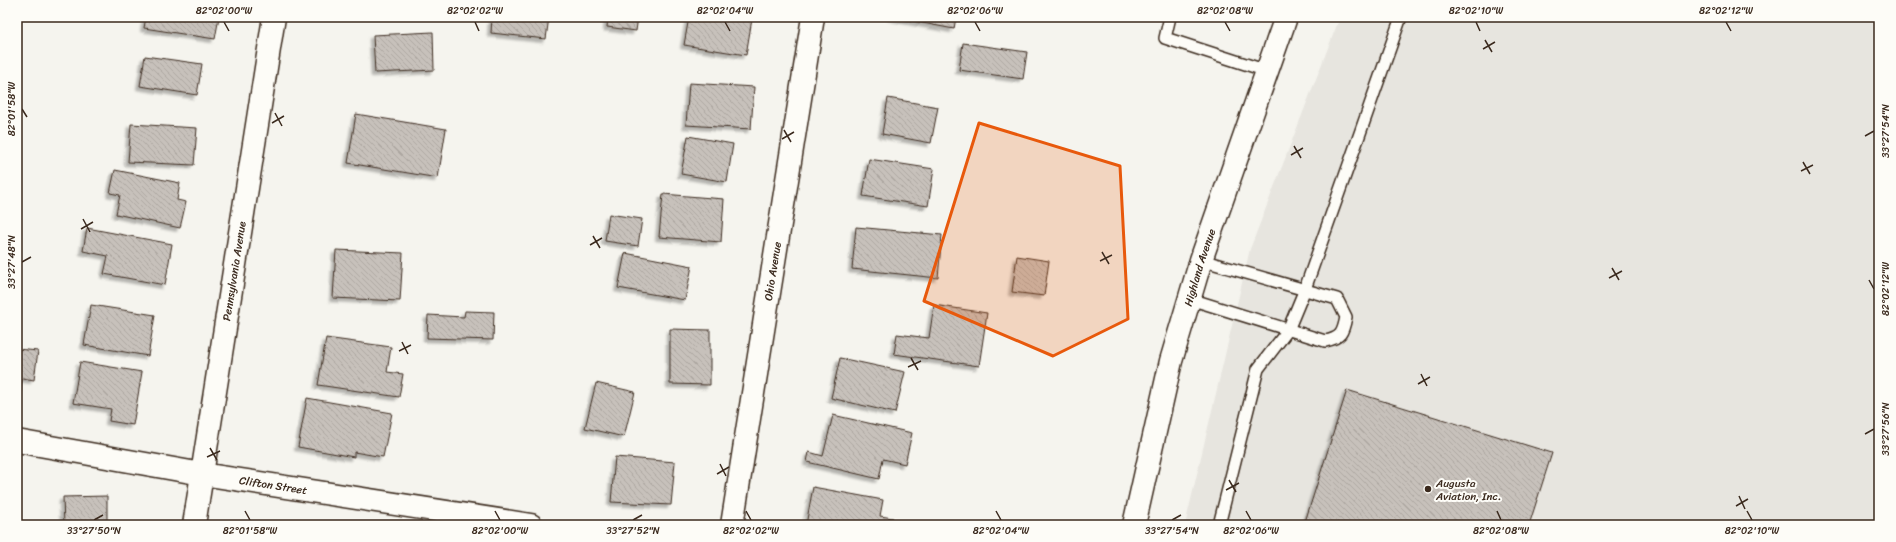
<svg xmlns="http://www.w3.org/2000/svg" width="1896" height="542" font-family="Sriracha,sans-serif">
  <defs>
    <pattern id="building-back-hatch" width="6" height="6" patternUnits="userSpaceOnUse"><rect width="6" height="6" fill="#c7c1bb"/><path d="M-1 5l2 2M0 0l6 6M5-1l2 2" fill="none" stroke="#aca6a0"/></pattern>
    <filter id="shadow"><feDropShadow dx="-3.5" dy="3.5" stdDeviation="1" flood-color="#0004"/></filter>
  </defs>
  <rect width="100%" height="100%" fill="#f5f4ee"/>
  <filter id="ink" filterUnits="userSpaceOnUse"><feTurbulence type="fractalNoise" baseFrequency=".025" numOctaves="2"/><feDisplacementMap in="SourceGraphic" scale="8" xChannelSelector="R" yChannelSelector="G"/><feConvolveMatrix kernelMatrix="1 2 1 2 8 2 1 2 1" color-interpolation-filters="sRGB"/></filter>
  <g filter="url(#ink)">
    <!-- built -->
    <polygon fill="#e7e5df" points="1340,17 1879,17 1879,525 1185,525 1250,249"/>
    <!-- building -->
    <g fill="url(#building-back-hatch)" stroke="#3b2a1e" filter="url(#shadow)">
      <polygon points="146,17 219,17 215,39 144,28"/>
      <polygon points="492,17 549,17 546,39 491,33"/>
      <polygon points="608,17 638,17 636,31 607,27"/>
      <polygon points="689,17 740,17 752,19 746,55 684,45"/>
      <polygon points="891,17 956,17 954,29"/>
      <polygon points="433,32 434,70 375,73 373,35"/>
      <polygon points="963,43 1027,52 1023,79 959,70"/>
      <polygon points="145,56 202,64 197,95 140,86"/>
      <polygon points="689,83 754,87 751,129 686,125"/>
      <polygon points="888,98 938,107 931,143 882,134"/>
      <polygon points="356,114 446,129 438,178 348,163"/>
      <polygon points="131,124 197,128 194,165 128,162"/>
      <polygon points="688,136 733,144 727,182 681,174"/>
      <polygon points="869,159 934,169 928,206 863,196"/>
      <polygon points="115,170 180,183 177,200 186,202 180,228 116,214 120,195 110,193"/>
      <polygon points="663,194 724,199 721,242 659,237"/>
      <polygon points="609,214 642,219 638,246 605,241"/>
      <polygon points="856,227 942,235 938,278 852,269"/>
      <polygon points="87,228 172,244 165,285 104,274 108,256 83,251"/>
      <polygon points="336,250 403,253 400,301 333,298"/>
      <polygon points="625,253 692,266 685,300 618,288"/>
      <polygon points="1017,256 1049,261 1044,296 1012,292"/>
      <polygon points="91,305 155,315 148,356 84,345"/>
      <polygon points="934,305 987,313 979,366 894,354 897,334 929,338"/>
      <polygon points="465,311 494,312 493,340 427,338 428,315 464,317"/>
      <polygon points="670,329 710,330 710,385 670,384"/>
      <polygon points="326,338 391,347 387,372 403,374 399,397 318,385"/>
      <polygon points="17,349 38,351 34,380 22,378 20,401 17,400"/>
      <polygon points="840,358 905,372 895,413 831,398"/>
      <polygon points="80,362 142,372 133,425 109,421 111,409 73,403"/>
      <polygon points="596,383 635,392 624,437 585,428"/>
      <polygon points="1347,390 1552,453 1529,525 1304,525"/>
      <polygon points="307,398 392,413 383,457 354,452 354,457 298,447"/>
      <polygon points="833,415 912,433 905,464 883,459 879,479 807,462 809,452 823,456"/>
      <polygon points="615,457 675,462 671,505 611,502"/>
      <polygon points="813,487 883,500 880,516 893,518 892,525 806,525"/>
      <polygon points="107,496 107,525 64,525 63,497"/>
    </g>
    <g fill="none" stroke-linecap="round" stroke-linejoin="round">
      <!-- lane casing -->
      <g stroke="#3b2a1e" stroke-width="14">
        <g id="lane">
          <polyline points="1170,17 1165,38 1267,71"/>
          <path d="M1190 299 1325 341C1341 338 1343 333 1346 317L1337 299 1201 260"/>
          <polyline points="1219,525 1258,369 1288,330 1305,289 1401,17"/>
        </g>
      </g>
      <!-- street casing -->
      <g stroke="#3b2a1e" stroke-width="25">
        <g id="street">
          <path id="s1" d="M17 441 202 474 531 525"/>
          <path id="s2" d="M194 525 274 17"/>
          <path id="s3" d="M732 525 813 17"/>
        </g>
      </g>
      <!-- secondary casing -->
      <g stroke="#3b2a1e" stroke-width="25">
        <g id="secondary">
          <path id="s4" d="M1134 525 1171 361 1201 260 1286 17"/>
        </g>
      </g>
      <!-- lane -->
      <use href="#lane" stroke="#fdfcf7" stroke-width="11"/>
      <!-- street -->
      <use href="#street" stroke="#fdfcf7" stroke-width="22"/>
      <!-- secondary -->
      <use href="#secondary" stroke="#fdfcf7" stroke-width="22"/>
    </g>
  </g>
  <!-- marked area -->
  <path fill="#e8590c" fill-opacity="0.2" stroke="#e8590c" stroke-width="3" stroke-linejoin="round" d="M979 123 1120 166 1128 319 1053 356 924 301Z"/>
  <!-- ticks -->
  <path fill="none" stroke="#3b2a1e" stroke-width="1.5" d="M224 22 229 31M475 22 479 31M725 22 730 31M975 22 980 31M1225 22 1230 31M1476 22 1480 31M1726 22 1731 31M1485 40 1492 52M1483 49 1495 42M22 109 27 117M275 113 282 126M272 123 284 116M784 130 791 142M1865 136 1874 131M782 139 794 132M1294 146 1301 158M1291 155 1303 148M1803 162 1810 174M1801 171 1813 165M83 219 90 232M81 229 93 222M593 236 600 248M590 245 602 238M1102 252 1109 264M1100 261 1112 255M22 262 31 257M1612 268 1619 280M1609 278 1622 271M1869 280 1874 289M402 342 408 354M399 351 411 345M911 358 918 370M908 367 921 361M1421 374 1427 386M1418 384 1430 377M1865 434 1874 429M210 448 217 460M207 457 220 451M720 464 726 476M717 474 729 467M1229 480 1236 492M1226 490 1239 483M1739 496 1745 509M1736 506 1748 499M245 511 250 520M495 511 500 520M746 511 751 520M996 511 1001 520M1246 511 1251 520M1497 511 1501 520M1747 511 1752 520M94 520 103 515M633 520 642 515M1172 520 1181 515"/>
  <!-- markers -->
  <circle fill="#3b2a1e" stroke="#fdfcf7" stroke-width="1.5" cx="1428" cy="489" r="4"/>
  <g text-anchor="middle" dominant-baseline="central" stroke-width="4" stroke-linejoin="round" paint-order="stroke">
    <!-- street labels -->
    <g font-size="11" fill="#3b2a1e" stroke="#fdfcf7">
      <text stroke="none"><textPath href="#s4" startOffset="266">Highland Avenue</textPath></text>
      <text stroke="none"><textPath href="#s2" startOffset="257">Pennsylvania Avenue</textPath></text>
      <text stroke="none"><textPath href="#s3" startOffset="257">Ohio Avenue</textPath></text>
      <text stroke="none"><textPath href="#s1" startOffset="260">Clifton Street</textPath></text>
    </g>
    <!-- poi labels -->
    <g font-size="11" fill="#3b2a1e" stroke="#fdfcf7" text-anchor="start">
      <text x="1436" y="483">Augusta<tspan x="1436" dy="13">Aviation, Inc.</tspan></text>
    </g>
  </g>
  <!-- margin -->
  <rect width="1896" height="542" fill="none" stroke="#fdfcf7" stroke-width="44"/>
  <rect x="22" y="22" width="1852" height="498" fill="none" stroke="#3b2a1e" stroke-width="1.5"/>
  <g font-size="10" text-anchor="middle" fill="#3b2a1e">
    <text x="224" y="14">82°02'00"W</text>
    <text x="475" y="14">82°02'02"W</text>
    <text x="725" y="14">82°02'04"W</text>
    <text x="975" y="14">82°02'06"W</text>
    <text x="1225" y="14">82°02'08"W</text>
    <text x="1476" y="14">82°02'10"W</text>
    <text x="1726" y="14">82°02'12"W</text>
    <text transform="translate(11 109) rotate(-90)" y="4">82°01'58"W</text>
    <text transform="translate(1885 131) rotate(-90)" y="4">33°27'54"N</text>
    <text transform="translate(11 262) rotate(-90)" y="4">33°27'48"N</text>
    <text transform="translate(1885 289) rotate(-90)" y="4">82°02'12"W</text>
    <text transform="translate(1885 429) rotate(-90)" y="4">33°27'56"N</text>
    <text x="94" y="534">33°27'50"N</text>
    <text x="250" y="534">82°01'58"W</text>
    <text x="500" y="534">82°02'00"W</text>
    <text x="633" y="534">33°27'52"N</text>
    <text x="751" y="534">82°02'02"W</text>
    <text x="1001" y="534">82°02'04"W</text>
    <text x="1172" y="534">33°27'54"N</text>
    <text x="1251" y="534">82°02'06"W</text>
    <text x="1501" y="534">82°02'08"W</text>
    <text x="1752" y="534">82°02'10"W</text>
  </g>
</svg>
